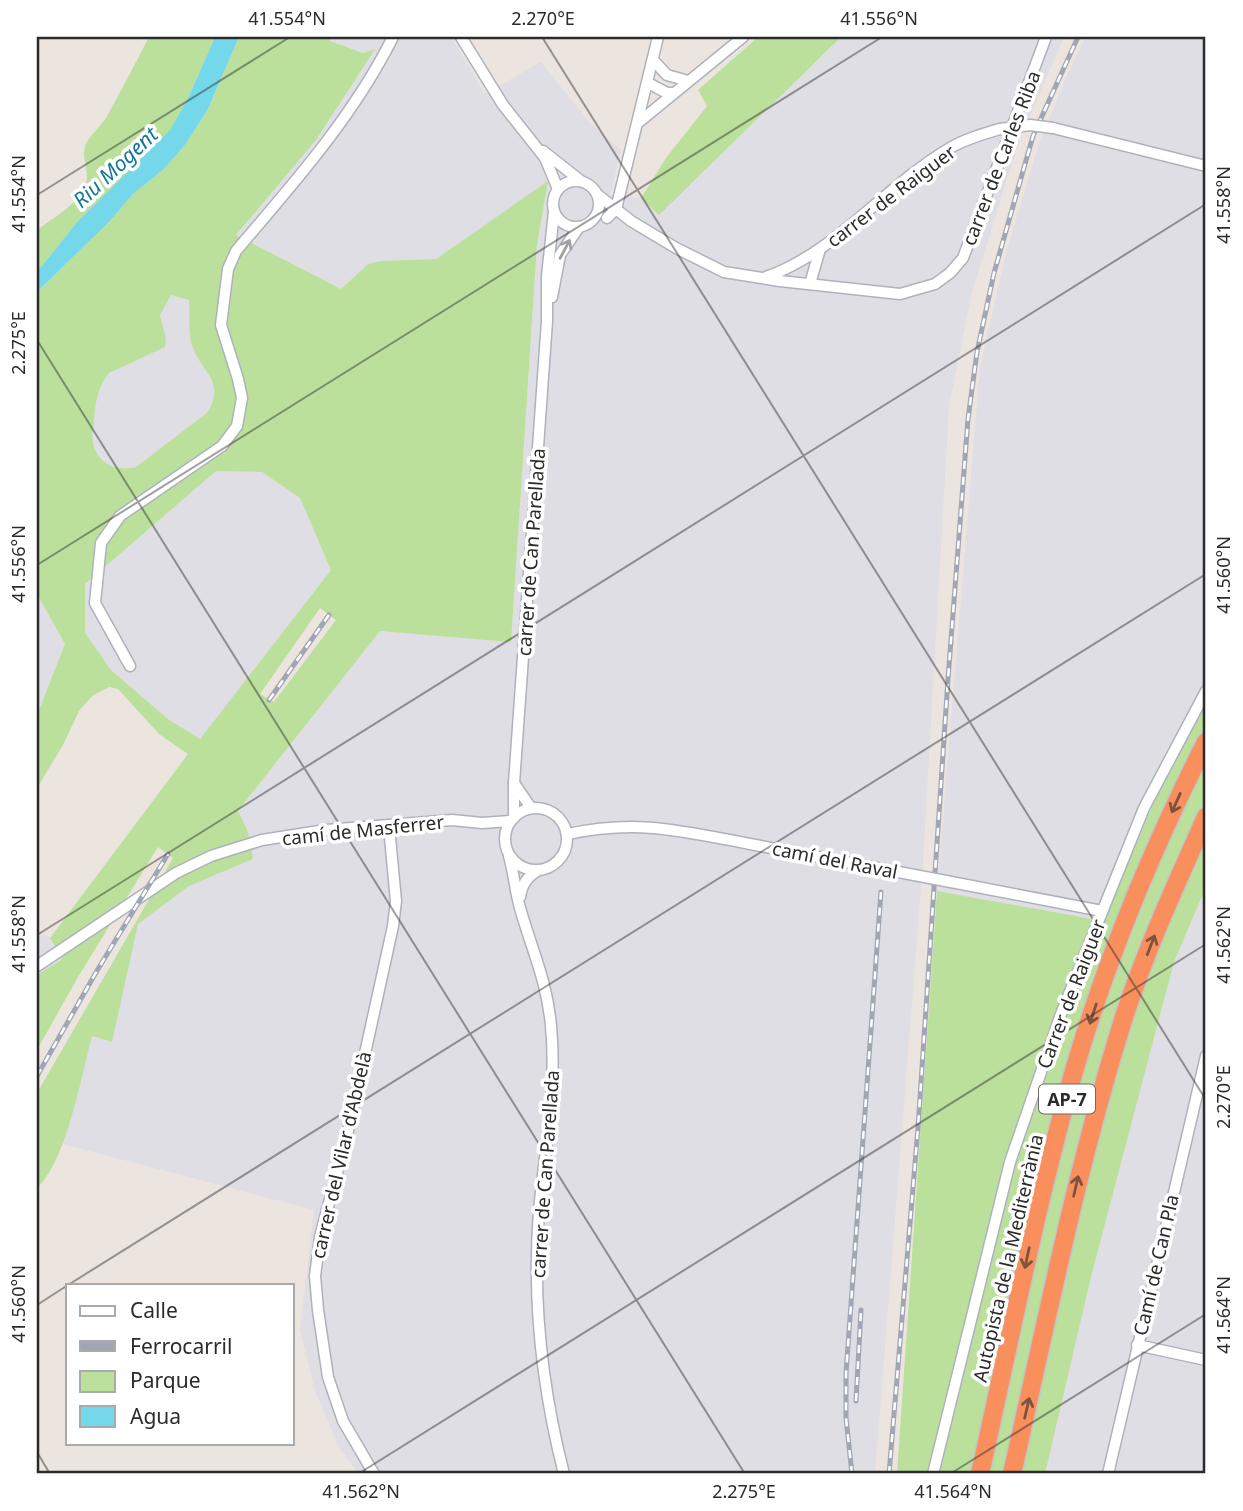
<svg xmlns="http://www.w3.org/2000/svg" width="1243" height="1511" font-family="'Noto Sans',sans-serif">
  <rect width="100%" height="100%" fill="#ece4de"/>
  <!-- industrial -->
  <g fill="#dfdee5">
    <polygon points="329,37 451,37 485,94 541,62 589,122 621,150 610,196 641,198 659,214 841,37 1064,37 1018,144 972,292 949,406 923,862 875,1474 358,1474 338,1445 315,1391 300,1330 314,1210 63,1144 92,1036 112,1041 138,924 189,886 253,859 248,832 238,812 380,631 511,641 537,244 547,182 436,259 380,261 368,264 341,289 236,235 316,140 373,49 363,53 330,41"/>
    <polygon points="1086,37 1206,37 1206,702 1157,795 1103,922 937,891 980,367 1005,257 1038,146 1067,75"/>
    <polygon points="171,295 189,300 191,340 215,389 214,402 208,412 136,467 124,470 112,467 98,458 92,441 95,403 104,380 109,373 134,360 166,338 160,315"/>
    <polygon points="216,471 262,472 300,498 331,570 200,739 168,719 111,670 85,633 85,584"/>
    <polygon points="37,594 65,644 37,715"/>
    <polygon points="1206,887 1206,1474 1045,1474 1091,1277 1174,962"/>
    <polygon points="37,928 50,938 62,959 37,975"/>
  </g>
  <!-- green -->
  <g fill="#bbe09c" fill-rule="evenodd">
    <path d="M149 37H215L189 96 170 130 78 221 37 272V230C54 217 87 200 87 176 87 165 81 155 86 144 90 135 100 127 106 118 121 91 135 64 149 37Z"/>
    <path d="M239 37H329L330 41 363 53 375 49 316 140 236 235 341 289 368 264 380 261 436 259 548 181 537 244 511 642 380 631 238 811 248 832 253 859 189 886 138 924 112 1042 92 1036C81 1077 67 1160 37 1188V1093L173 858 158 847 78 977 37 1050V975L62 959 50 938 188 754 159 734 118 689 109 687 92 696 79 711 63 745 37 788V715L65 644 37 594V292L109 222 132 195 164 169 185 145 207 111ZM171 295 189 300C190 314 188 331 192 345 200 371 226 381 208 412L136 467C116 472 98 464 93 443 91 436 94 428 94 421 95 403 98 387 109 373L165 347 166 338 160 315ZM216 471 262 472 300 498 331 570 200 739 168 719 111 670 85 633V584ZM320 608 336 620 274 702 260 694Z"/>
    <polygon points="758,37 841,37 659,215 641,198 666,158 707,106 698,90"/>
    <polygon points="1206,702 1206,887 1174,962 1091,1277 1045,1474 897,1474 937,891 1103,921 1157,795"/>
  </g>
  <!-- water -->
  <polygon fill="#75d8ea" points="215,37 239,37 207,111 185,145 164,169 132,195 109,222 37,292 37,272 78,221 170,130 189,96"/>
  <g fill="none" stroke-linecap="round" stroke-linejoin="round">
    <!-- minor casing -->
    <g stroke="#aeb2bb" stroke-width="13">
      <g id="minor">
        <polyline points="461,37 503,105 545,158 558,189"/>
        <polyline points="653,60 667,75 688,81"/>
        <polyline points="648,83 667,93 673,93"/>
        <polyline points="639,122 743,37"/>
        <polyline points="1053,128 1206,166"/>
        <polyline points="543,151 581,181"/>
        <circle cx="576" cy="204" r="23"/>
        <polyline points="598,195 631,221 676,248 724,272 780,281 900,294 935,284 950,273 963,258 1046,37"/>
        <polyline points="607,218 616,209 658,37"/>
        <path d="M766 277C837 252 885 186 950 148 965 139 983 134 1000 129"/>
        <polyline points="810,284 820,249"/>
        <polyline points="552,297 560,255 579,227"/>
        <path d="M130 666 95 603 101 543 120 516 222 446 237 426 242 398 238 379 221 325 228 269 236 251C293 184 353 117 393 37"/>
        <polyline points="514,783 531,808"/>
        <circle cx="536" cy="839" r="31"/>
        <polyline points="514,818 514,783 547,321 547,276 554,212"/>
        <path d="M568 834C638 819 681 831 750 844 796 853 842 861 888 870"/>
        <path d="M509 856C514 873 515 891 520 908 532 950 547 981 551 1026 557 1089 545 1149 539 1211 532 1300 542 1388 564 1474"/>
        <polyline points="951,882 1102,911"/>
        <path d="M520 897C522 885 526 878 537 871"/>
        <polyline points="37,966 176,873 211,856 262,840 326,830 452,820 482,823 511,821"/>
        <polyline points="1137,1345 1206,1360"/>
        <polyline points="374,1474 343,1421 328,1377 318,1310 315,1276 320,1237 348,1131 393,926 396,901 389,827"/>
        <polyline points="933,1474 1010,1162 1061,1014 1144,808 1206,691"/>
        <polyline points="1108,1474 1206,1056"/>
      </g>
    </g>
    <!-- motorway casing -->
    <g stroke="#c4c4c4" stroke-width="21">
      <g id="motorway">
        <path d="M980 1474C1010 1340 1036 1204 1074 1071 1107 957 1153 847 1206 742"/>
        <path d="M1012 1474C1047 1320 1077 1165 1125 1014 1147 947 1177 882 1206 817"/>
      </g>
    </g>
    <!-- minor -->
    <use href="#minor" stroke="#fff" stroke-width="10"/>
    <!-- motorway -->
    <use href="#motorway" stroke="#f88f5d" stroke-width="18"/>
    <!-- rail casing -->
    <g stroke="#a0a6b4" stroke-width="5">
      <g id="rail">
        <polyline points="269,700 329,615"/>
        <polyline points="37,1076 98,969 168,854"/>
        <polyline points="856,1401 861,1310"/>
        <polyline points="852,1474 846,1418 846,1373 881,892"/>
        <polyline points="889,1474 918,1128 948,679 968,419 977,352 994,273 1033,136 1078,37"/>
      </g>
    </g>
    <!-- rail -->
    <use href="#rail" stroke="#fff" stroke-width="2.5" stroke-dasharray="8" stroke-linecap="butt"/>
    <!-- minor-bridge casing -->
    <g stroke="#aeb2bb" stroke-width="13" stroke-linecap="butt">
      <g id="minor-bridge">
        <polyline points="1000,129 1030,125 1053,128"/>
        <polyline points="888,870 951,882"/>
      </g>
    </g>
    <!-- minor-bridge -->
    <use href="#minor-bridge" stroke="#fff" stroke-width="10"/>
  </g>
  <!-- one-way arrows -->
  <defs><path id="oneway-shaft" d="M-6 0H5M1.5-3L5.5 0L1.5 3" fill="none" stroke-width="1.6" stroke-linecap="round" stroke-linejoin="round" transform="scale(1.75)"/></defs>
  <use stroke="#a0a0a0" href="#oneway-shaft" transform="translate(565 249) rotate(-62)"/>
  <g stroke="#7d533f">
    <use href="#oneway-shaft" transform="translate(1176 803) rotate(114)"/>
    <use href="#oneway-shaft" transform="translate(1151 945) rotate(-69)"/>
    <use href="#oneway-shaft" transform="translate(1093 1014) rotate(108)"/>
    <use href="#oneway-shaft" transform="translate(1076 1186) rotate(-77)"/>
    <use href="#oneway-shaft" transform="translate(1027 1258) rotate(102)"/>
    <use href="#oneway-shaft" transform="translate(1027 1408) rotate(-77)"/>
  </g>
  <!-- ticks -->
  <path fill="none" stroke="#2b2b2b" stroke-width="2" stroke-opacity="0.45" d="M542 37 1206 1100M37 195 290 37M37 340 745 1474M37 565 882 37M37 935 1206 204M68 1285 1206 574M37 1305 68 1285M37 1452 50 1474M358 1474 1206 944M950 1474 1206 1314"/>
  <g text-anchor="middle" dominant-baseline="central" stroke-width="7" stroke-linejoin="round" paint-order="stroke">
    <!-- shield labels -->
    <rect fill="#fff" stroke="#6b6b6b" stroke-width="2" x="1039" y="1084.5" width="56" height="29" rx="5"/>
    <g font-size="18" font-weight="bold" fill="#2b2b2b">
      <text x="1067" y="1099">AP-7</text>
    </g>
    <!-- street labels -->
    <g font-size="19" fill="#2b2b2b" stroke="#fff">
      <text transform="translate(1001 158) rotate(-69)">carrer de Carles Riba</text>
      <text transform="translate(891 196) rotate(-37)">carrer de Raiguer</text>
      <text transform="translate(531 552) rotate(-86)">carrer de Can Parellada</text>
      <text transform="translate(363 830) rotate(-6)">camí de Masferrer</text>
      <text transform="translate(835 860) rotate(11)">camí del Raval</text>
      <text transform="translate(1071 994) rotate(-69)">Carrer de Raiguer</text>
      <text transform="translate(341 1155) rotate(-77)">carrer del Vilar d'Abdelà</text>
      <text transform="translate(545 1174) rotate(-86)">carrer de Can Parellada</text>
      <text transform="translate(1008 1258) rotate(-77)">Autopista de la Mediterrània</text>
      <text transform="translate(1156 1265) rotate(-77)">Camí de Can Pla</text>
    </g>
    <!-- water labels -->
    <g font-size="21" font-style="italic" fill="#137897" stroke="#fff">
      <text transform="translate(115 167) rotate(-43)">Riu Mogent</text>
    </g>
  </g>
  <!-- border -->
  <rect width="1243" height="1511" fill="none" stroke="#ffffff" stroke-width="77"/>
  <!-- legend -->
  <rect x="66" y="1284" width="228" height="161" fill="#ffffff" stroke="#aaaaaa" stroke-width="2"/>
  <rect x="80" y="1306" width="35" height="10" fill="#ffffff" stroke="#aaaaaa" stroke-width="2"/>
  <text x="130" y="1318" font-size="21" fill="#2b2b2b">Calle</text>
  <rect x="80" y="1341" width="35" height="10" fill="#a0a6b4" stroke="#aaaaaa" stroke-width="2"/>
  <text x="130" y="1354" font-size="21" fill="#2b2b2b">Ferrocarril</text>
  <rect x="80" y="1371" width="35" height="21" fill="#bbe09c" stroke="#aaaaaa" stroke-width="2"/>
  <text x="130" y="1388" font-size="21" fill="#2b2b2b">Parque</text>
  <rect x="80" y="1406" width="35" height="21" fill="#75d8ea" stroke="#aaaaaa" stroke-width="2"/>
  <text x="130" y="1424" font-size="21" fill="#2b2b2b">Agua</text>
  <rect x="38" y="38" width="1166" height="1434" fill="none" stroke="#2b2b2b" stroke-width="2.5"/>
  <g font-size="18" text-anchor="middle" fill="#2b2b2b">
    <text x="287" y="25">41.554°N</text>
    <text x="543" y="25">2.270°E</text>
    <text x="879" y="25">41.556°N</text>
    <text transform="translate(19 194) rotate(-90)" y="6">41.554°N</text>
    <text transform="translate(1224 205) rotate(-90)" y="6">41.558°N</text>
    <text transform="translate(19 343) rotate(-90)" y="6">2.275°E</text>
    <text transform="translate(19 564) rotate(-90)" y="6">41.556°N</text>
    <text transform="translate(1224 575) rotate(-90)" y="6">41.560°N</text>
    <text transform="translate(19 934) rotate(-90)" y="6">41.558°N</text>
    <text transform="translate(1224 945) rotate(-90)" y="6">41.562°N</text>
    <text transform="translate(1224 1097) rotate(-90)" y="6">2.270°E</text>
    <text transform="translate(19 1304) rotate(-90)" y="6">41.560°N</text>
    <text transform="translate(1224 1315) rotate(-90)" y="6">41.564°N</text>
    <text x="361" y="1498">41.562°N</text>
    <text x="744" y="1498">2.275°E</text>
    <text x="953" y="1498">41.564°N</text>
  </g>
</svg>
